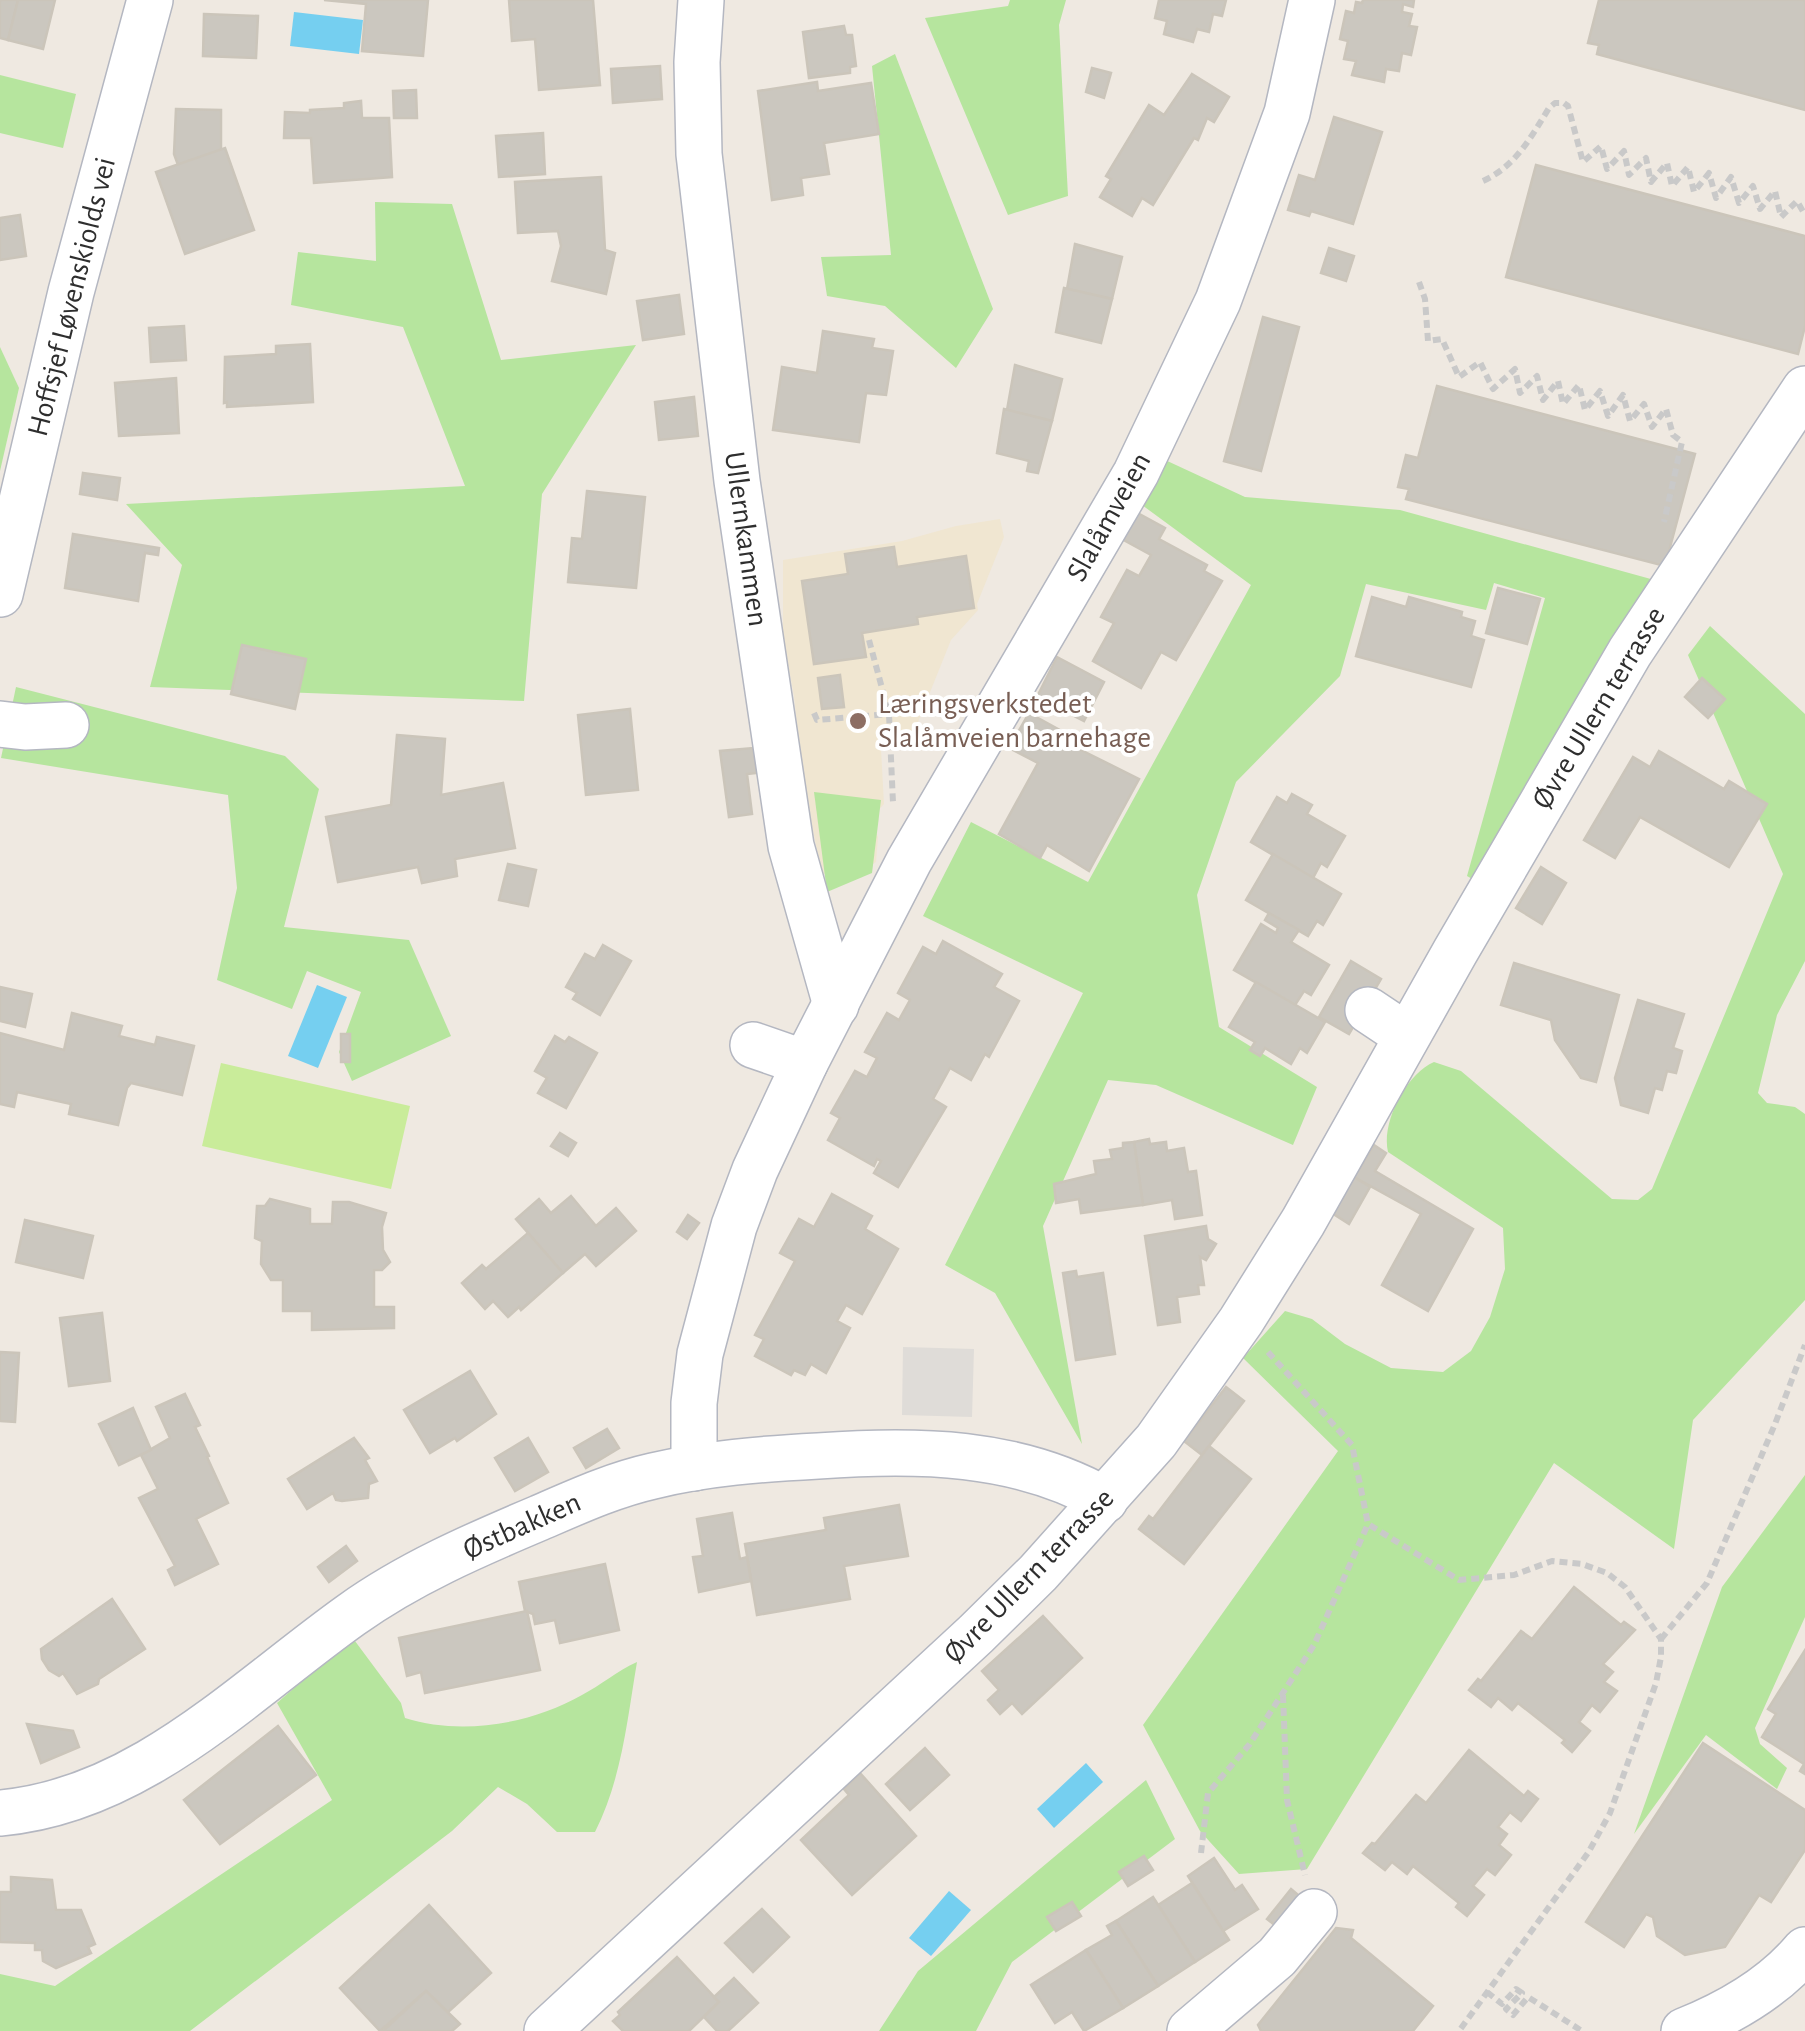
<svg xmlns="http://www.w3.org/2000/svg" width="1805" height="2031" font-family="'Alegreya Sans',sans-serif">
  <rect width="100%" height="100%" fill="#efe9e1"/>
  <!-- education -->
  <polygon fill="#f0e6d1" points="1000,519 1004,537 977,604 978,610 951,640 908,747 881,749 884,804 874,815 872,823 878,837 876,862 855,876 829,878 821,871 802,775 794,696 783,638 783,560 902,541 956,526"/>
  <!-- green -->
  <g fill="#b6e59e">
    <polygon points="1010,0 1066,0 1059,25 1068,196 1008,215 925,18 1008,6"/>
    <polygon points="895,54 993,309 956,368 885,306 827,296 821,257 891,255 872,66"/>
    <polygon points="0,75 76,94 63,148 0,133"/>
    <polygon points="375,202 452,204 501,360 636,345 542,494 524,701 150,687 182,565 126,504 465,486 403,327 291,305 298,252 376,261"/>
    <polygon points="0,347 19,388 0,471"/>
    <polygon points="1163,459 1245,497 1400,510 1658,581 1483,885 1467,876 1545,598 1494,583 1486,610 1366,584 1340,676 1236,782 1197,895 1219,1027 1317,1087 1293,1145 1156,1085 1108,1080 1043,1226 1082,1444 995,1293 945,1265 1083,993 923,916 971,822 1088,882 1251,585 1142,505"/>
    <path d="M1710 626 1805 714V961L1777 1015 1758 1093 1767 1103 1795 1107 1805 1114V1300L1693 1420 1674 1549 1554 1463 1307 1869 1239 1874 1200 1831 1143 1725 1338 1451 1243 1358 1285 1311 1312 1319 1345 1344 1391 1368 1443 1372 1471 1351 1490 1317 1505 1269 1503 1228 1388 1152C1381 1123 1406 1074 1434 1062L1461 1071 1612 1199 1638 1200 1652 1189 1783 874 1688 655Z"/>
    <polygon points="16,687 285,756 319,789 284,927 409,940 451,1036 352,1081 339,1052 361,992 307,971 292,1009 217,980 237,888 228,795 1,758"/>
    <polygon points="814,792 881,800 872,873 827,892"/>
    <polygon points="1805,1475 1805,1617 1755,1728 1760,1744 1787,1768 1777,1789 1706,1735 1634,1834 1722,1587"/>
    <path d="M352 1637 401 1703 405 1718C462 1736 531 1724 582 1695 601 1685 617 1671 637 1662 627 1721 622 1778 595 1832H557L527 1804 498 1787 452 1831 190 2031H0V1974L55 1986 332 1800 277 1703Z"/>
    <polygon points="1146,1780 1175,1839 1012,1962 976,2031 879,2031 918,1971"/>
  </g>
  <!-- pitch -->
  <polygon fill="#c9ec9a" points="221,1063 410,1106 391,1189 202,1146"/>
  <!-- plaza -->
  <polygon fill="#dfdcd8" points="903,1347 974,1349 972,1417 902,1415"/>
  <!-- water -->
  <g fill="#75cff0">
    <polygon points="294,12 363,20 359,54 290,46"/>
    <polygon points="317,985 347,997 318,1068 288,1056"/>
    <polygon points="1086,1763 1103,1782 1054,1828 1037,1809"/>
    <polygon points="949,1891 971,1910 931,1956 909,1938"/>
  </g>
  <!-- building -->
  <g fill="#cbc7bf" stroke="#cbc5ba" stroke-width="2.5">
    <polygon points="0,0 18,0 8,40 0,38"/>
    <polygon points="18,0 55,0 43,49 8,40"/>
    <polygon points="324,0 428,0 423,56 362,51 366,4"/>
    <polygon points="509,0 593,0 600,85 539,90 535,39 512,41"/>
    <polygon points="1159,0 1226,0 1222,16 1213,14 1209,32 1197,29 1193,42 1164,34 1167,21 1155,18"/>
    <polygon points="1363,0 1414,0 1413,7 1403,4 1402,12 1412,14 1409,26 1417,27 1411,55 1402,53 1399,71 1386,69 1384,82 1352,75 1356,61 1344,59 1348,41 1340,39 1346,11 1354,13 1356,2 1362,3"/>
    <polygon points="1599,0 1805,0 1805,110 1597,54 1599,45 1588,43"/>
    <polygon points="204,14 258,16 256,58 203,56"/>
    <polygon points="844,26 846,35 852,35 856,66 850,67 850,73 809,78 803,32"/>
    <polygon points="660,66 662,99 613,103 611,69"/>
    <polygon points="1092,68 1111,73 1104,98 1086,92"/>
    <polygon points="1192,74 1229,97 1214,122 1207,118 1198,140 1194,138 1153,205 1142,198 1132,216 1100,197 1111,179 1106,176 1149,105 1164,115"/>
    <polygon points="817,82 818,91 871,83 879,134 824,143 829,174 801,178 803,195 772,200 758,91"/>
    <polygon points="416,90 417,118 394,118 393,91"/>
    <polygon points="361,101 362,118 389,118 392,177 314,183 311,138 284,138 285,112 310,113 310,110 344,108 344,103"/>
    <polygon points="176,109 221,110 221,150 178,165 174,154"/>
    <polygon points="1334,117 1382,132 1353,224 1311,211 1309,216 1288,210 1299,175 1315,180"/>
    <polygon points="543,133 545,174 499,177 496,136"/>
    <polygon points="225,148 254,230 185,254 156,172"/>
    <polygon points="1536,165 1805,236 1805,326 1798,354 1506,277"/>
    <polygon points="601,177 605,250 615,253 606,294 552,281 561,246 558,231 518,233 515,182"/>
    <polygon points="20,215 26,256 0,260 0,218"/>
    <polygon points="1075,244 1122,257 1112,299 1067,289"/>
    <polygon points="1329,248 1354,256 1346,281 1321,273"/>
    <polygon points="1064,288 1112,299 1101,343 1056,332"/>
    <polygon points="679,295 684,334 643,340 637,301"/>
    <polygon points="1263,317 1299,327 1261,471 1224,461"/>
    <polygon points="184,326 186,360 151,362 149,328"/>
    <polygon points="823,331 874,339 872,348 893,351 886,395 866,393 859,442 773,430 782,367 817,373"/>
    <polygon points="310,344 313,402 227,407 227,402 224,403 225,357 276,354 276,346"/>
    <polygon points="1015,365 1062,379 1052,421 1007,410"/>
    <polygon points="176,378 179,433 119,436 115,383"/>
    <polygon points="1437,386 1695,454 1665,566 1406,499 1409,489 1398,487 1406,455 1418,458"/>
    <polygon points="694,397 698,436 659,440 655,402"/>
    <polygon points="1004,409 1052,421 1038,473 1027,471 1029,461 997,453"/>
    <polygon points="83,473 120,478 117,500 80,494"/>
    <polygon points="587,491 645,497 636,588 568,582 572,538 582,539"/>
    <polygon points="1134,511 1165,528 1159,539 1207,565 1204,571 1222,581 1176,660 1161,652 1141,688 1093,661 1114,623 1101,617 1127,570 1139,576 1151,555 1120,538"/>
    <polygon points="73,534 159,548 158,555 145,553 138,601 65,588"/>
    <polygon points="894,547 897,567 966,556 974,608 917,617 918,624 862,633 866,657 814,664 802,581 848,574 845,554"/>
    <polygon points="1498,588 1540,599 1527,644 1486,633"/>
    <polygon points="1372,597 1406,607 1409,597 1462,612 1461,617 1475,621 1471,636 1484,640 1471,687 1356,656"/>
    <polygon points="242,645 306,659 295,709 231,694"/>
    <polygon points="1057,657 1104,682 1084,721 1037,697"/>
    <polygon points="840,675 844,707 822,709 818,678"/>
    <polygon points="1702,678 1725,699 1708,718 1685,697"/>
    <polygon points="630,709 638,790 586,795 578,715"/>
    <polygon points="1029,713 1067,734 1063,741 1139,779 1089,871 1047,845 1040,858 999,834 1038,763 1009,748"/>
    <polygon points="397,735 445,739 441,795 503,783 515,848 455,859 457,876 422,883 418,867 338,882 326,817 391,805"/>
    <polygon points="753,748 757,773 747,774 752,814 729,817 720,751"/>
    <polygon points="1659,751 1724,789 1729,781 1767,804 1729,867 1640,817 1615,858 1584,840 1633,757 1650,767"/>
    <polygon points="1292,794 1312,805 1307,814 1345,836 1327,867 1321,863 1313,878 1251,842 1277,797 1287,803"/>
    <polygon points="1273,854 1341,894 1323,925 1317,921 1308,936 1246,900"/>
    <polygon points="508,864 536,870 528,906 499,900"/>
    <polygon points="1541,867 1566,883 1542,924 1516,908"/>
    <polygon points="1269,913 1299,930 1291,942 1329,965 1311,995 1304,991 1295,1005 1234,970 1261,924 1276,933 1278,928 1265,920"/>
    <polygon points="943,941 1002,974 994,987 1019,1001 989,1057 985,1054 971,1080 950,1068 933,1099 946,1107 898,1187 874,1173 881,1161 877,1159 874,1166 828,1140 840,1118 831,1113 855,1071 867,1077 877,1058 865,1052 887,1013 899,1020 910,1000 898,993 923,947 936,954"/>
    <polygon points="603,945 631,961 600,1015 573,999 577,993 566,987 585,954 595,959"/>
    <polygon points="1351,961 1381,979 1349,1034 1319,1017"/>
    <polygon points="1514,963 1619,995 1596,1082 1581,1078 1555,1040 1551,1020 1501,1005"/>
    <polygon points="1256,982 1325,1022 1307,1053 1300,1048 1291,1064 1265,1048 1260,1056 1250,1050 1255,1042 1229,1027"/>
    <polygon points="0,987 32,994 25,1027 0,1021"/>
    <polygon points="1638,1000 1684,1014 1673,1048 1682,1051 1676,1073 1667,1071 1662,1090 1655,1088 1648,1113 1621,1105 1615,1078"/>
    <polygon points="72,1013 122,1026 119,1036 155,1045 157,1037 194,1046 182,1095 131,1083 127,1088 118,1125 69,1114 71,1104 17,1092 14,1107 0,1104 0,1033 64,1050"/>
    <rect x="341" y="1034" width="9" height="28"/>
    <polygon points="555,1036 565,1042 569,1037 597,1053 566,1108 538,1093 547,1078 535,1071"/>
    <polygon points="560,1133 576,1143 568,1156 551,1146"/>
    <polygon points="1149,1139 1150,1144 1166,1142 1167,1151 1184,1148 1188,1172 1196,1171 1202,1215 1175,1219 1172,1200 1143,1205 1134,1142"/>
    <polygon points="1134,1142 1143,1205 1081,1213 1079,1199 1056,1203 1054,1184 1096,1174 1094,1161 1112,1159 1110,1150 1123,1148 1123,1143"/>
    <polygon points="1374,1145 1386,1153 1375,1171 1473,1229 1428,1311 1382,1285 1421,1214 1354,1177"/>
    <polygon points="1354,1177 1370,1187 1349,1224 1332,1213"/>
    <polygon points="832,1194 872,1216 865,1229 898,1249 862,1314 846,1305 837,1321 850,1328 826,1373 811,1364 805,1375 794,1370 791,1375 755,1356 764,1339 755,1335 795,1261 780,1253 799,1219 814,1227"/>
    <polygon points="571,1196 596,1226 616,1208 636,1231 596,1266 585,1254 563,1273 516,1219 539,1199 551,1213"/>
    <polygon points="270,1199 310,1209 310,1224 332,1224 333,1202 349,1202 386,1213 382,1227 383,1250 390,1262 382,1270 374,1270 374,1307 394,1307 394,1328 312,1330 312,1311 283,1311 283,1280 271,1280 261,1264 262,1241 255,1238 257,1206 265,1206"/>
    <polygon points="688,1215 699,1223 687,1239 677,1232"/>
    <polygon points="25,1220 93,1236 83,1278 16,1262"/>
    <polygon points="1206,1226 1208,1239 1216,1244 1206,1260 1200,1257 1204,1285 1198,1285 1199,1294 1177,1297 1180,1322 1158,1325 1145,1236"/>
    <polygon points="528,1233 563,1273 521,1310 519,1307 508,1317 493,1301 485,1309 462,1283 482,1265 486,1269"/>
    <polygon points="1076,1271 1077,1277 1103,1273 1115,1354 1076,1360 1063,1273"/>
    <polygon points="102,1313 110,1381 69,1386 60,1318"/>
    <polygon points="0,1352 19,1353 15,1422 0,1421"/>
    <polygon points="470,1371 496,1414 457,1441 455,1438 430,1453 404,1410"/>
    <polygon points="1226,1387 1244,1401 1202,1455 1184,1441"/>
    <polygon points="185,1394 200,1425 195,1427 209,1456 207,1457 228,1503 196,1519 218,1564 175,1585 168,1570 175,1566 139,1498 158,1489 141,1455 170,1438 156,1407"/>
    <polygon points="133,1408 151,1450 119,1465 99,1424"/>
    <polygon points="607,1429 619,1448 586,1468 574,1448"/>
    <polygon points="354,1438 369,1458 365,1460 377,1481 369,1484 368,1498 342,1501 336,1500 333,1493 307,1509 288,1479"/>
    <polygon points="528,1438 548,1472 515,1491 495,1458"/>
    <polygon points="1209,1446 1251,1479 1184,1564 1139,1529 1149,1516 1153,1519"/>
    <polygon points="899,1505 908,1556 844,1566 850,1599 757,1615 745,1544 826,1530 824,1518"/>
    <polygon points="732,1513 740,1559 747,1557 751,1581 699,1592 693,1557 703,1556 697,1519"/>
    <polygon points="346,1546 357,1561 329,1582 318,1567"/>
    <polygon points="605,1564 619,1630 560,1643 555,1620 535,1624 533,1614 525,1611 519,1582"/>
    <polygon points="1574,1587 1621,1625 1624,1622 1635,1630 1603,1664 1613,1672 1604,1682 1617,1691 1600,1712 1592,1705 1579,1722 1590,1731 1572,1752 1562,1743 1565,1740 1518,1703 1512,1710 1498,1698 1491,1707 1469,1690 1478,1679 1481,1681 1521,1631 1532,1639"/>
    <polygon points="112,1599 145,1649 99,1679 98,1684 77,1694 63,1673 59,1676 49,1670 42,1659 41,1649"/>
    <polygon points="527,1611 540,1670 425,1693 421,1672 407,1676 399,1638"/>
    <polygon points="1043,1616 1082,1658 1022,1714 1012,1703 1000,1714 988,1700 999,1690 982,1671"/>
    <polygon points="1805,1650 1805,1774 1800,1771 1804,1764 1762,1737 1776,1714 1768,1709"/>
    <polygon points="27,1724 73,1731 79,1747 41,1763"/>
    <polygon points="278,1726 316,1775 220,1844 184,1800"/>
    <polygon points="1703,1743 1805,1810 1805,1850 1771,1902 1759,1895 1725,1947 1685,1955 1657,1936 1653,1917 1646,1914 1624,1947 1586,1922"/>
    <polygon points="925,1748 949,1775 910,1810 886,1784"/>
    <polygon points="1469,1750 1524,1796 1528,1791 1538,1799 1521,1821 1510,1812 1498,1827 1507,1834 1499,1845 1511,1855 1495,1875 1487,1869 1473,1886 1484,1895 1467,1916 1456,1907 1459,1903 1413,1866 1407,1874 1392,1862 1385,1870 1363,1853 1372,1843 1375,1844 1416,1795 1426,1803"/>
    <polygon points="860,1773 916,1836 852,1895 801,1840 849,1795 844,1789"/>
    <polygon points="1144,1856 1153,1870 1128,1886 1119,1872"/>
    <polygon points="1214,1858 1235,1890 1242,1885 1258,1909 1223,1931 1188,1876"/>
    <polygon points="11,1877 52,1880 56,1910 81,1910 95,1944 88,1947 91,1953 56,1968 43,1961 42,1950 35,1950 35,1943 0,1942 0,1892 11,1892"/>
    <polygon points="1192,1883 1229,1940 1195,1962 1158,1905"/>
    <polygon points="1291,1889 1310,1905 1287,1935 1267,1919"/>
    <polygon points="1153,1897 1195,1962 1158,1986 1116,1921"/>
    <polygon points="1072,1902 1081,1916 1056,1931 1047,1917"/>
    <polygon points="429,1905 491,1973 447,2013 426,1991 380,2031 340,1988"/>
    <polygon points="762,1909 789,1937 753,1972 725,1943"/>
    <polygon points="1116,1921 1158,1986 1123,2008 1086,1950 1112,1935 1107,1926"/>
    <polygon points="1336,1928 1353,1930 1351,1938 1433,2006 1413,2031 1261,2031 1258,2025"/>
    <polygon points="1086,1950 1123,2008 1084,2031 1072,2012 1055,2023 1031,1985"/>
    <polygon points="677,1957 719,2002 689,2031 623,2031 613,2021 620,2015 618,2012"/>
    <polygon points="734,1978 758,2003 728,2031 717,2031 704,2017 719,2002 714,1997"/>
    <polygon points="426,1991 460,2024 452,2031 383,2031"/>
  </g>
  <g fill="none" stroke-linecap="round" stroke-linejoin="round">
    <!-- minor casing -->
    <g stroke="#b4b7c1" stroke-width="48">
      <g id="minor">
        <polyline points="701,0 697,62 699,154 737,481 791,846 836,1005"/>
        <polyline points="0,594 71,292 150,0"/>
        <polyline points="0,724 25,727 66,725"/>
        <polyline points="1368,1010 1407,1036"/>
        <polyline points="753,1045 805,1063"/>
        <polyline points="694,1468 694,1403 700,1354 734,1226 755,1170 805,1063 909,861 1136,473 1218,301 1287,113 1312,0"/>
        <path d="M0 1813C139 1801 243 1692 351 1615 408 1574 475 1545 539 1518 576 1502 613 1485 653 1476 707 1463 762 1459 818 1456 916 1449 1017 1450 1105 1500"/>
        <polyline points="547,2031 976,1634 1038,1573 1156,1441 1241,1321 1303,1222 1455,952 1630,652 1805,389"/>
        <polyline points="1190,2031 1277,1957 1314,1912"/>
        <path d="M1684 2031C1729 2013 1774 1987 1805 1950"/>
      </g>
    </g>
    <!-- path -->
    <g stroke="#c9c9c9" stroke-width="6" stroke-dasharray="8 5" stroke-linecap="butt">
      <path d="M1483 181C1516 166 1531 137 1549 108L1555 103H1564L1568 106 1583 162 1601 146 1607 169 1624 151 1629 175 1646 158 1651 182 1667 163 1672 186 1688 167 1694 192 1709 173 1716 198 1731 177 1739 203 1753 186 1760 209 1775 191 1781 217 1797 201 1805 215"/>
      <polyline points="1419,282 1425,299 1428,341 1442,339 1459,377 1480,362 1493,389 1515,369 1520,393 1537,376 1543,400 1558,381 1563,404 1579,385 1585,410 1600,391 1608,416 1623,395 1630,421 1644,404 1652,427 1666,409 1673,435 1682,442 1664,522"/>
      <polyline points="869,640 889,714 893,803"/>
      <polyline points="814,713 817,720 889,714"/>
      <polyline points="1268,1352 1352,1445 1368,1524 1459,1580 1514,1575 1552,1561 1582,1564 1607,1573 1625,1587 1661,1639 1661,1657 1656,1683 1610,1813 1588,1853 1459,2031"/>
      <polyline points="1661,1639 1707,1583 1775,1424 1805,1345"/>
      <polyline points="1283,1695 1287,1800 1305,1875"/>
      <polyline points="1201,1853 1208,1793 1249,1745 1314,1645 1368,1524"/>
      <polyline points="1487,1992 1502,2004 1516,1989 1522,1993 1506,2009 1513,2015 1528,1997 1582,2031"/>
    </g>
    <!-- minor -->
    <use href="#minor" stroke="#fff" stroke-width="45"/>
  </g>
  <!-- markers -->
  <circle fill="#8d6e63" stroke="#fff" stroke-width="4" cx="858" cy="721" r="10"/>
  <g text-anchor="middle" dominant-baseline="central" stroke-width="8" stroke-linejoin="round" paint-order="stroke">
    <!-- street labels -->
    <g font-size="30" fill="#2e2e2e" stroke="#fff">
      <text transform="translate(72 297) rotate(-76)">Hoffsjef Løvenskiolds vei</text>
      <text transform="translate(1109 517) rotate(-61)">Slalåmveien</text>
      <text transform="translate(746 539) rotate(82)">Ullernkammen</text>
      <text transform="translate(1599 708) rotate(-59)">Øvre Ullern terrasse</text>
      <text transform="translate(522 1526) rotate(-24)">Østbakken</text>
      <text transform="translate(1029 1576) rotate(-46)">Øvre Ullern terrasse</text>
    </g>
    <!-- education labels -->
    <g font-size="30" fill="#785e54" stroke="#fff" text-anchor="start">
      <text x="878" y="704">Læringsverkstedet<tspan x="878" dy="34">Slalåmveien barnehage</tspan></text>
    </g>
  </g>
</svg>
